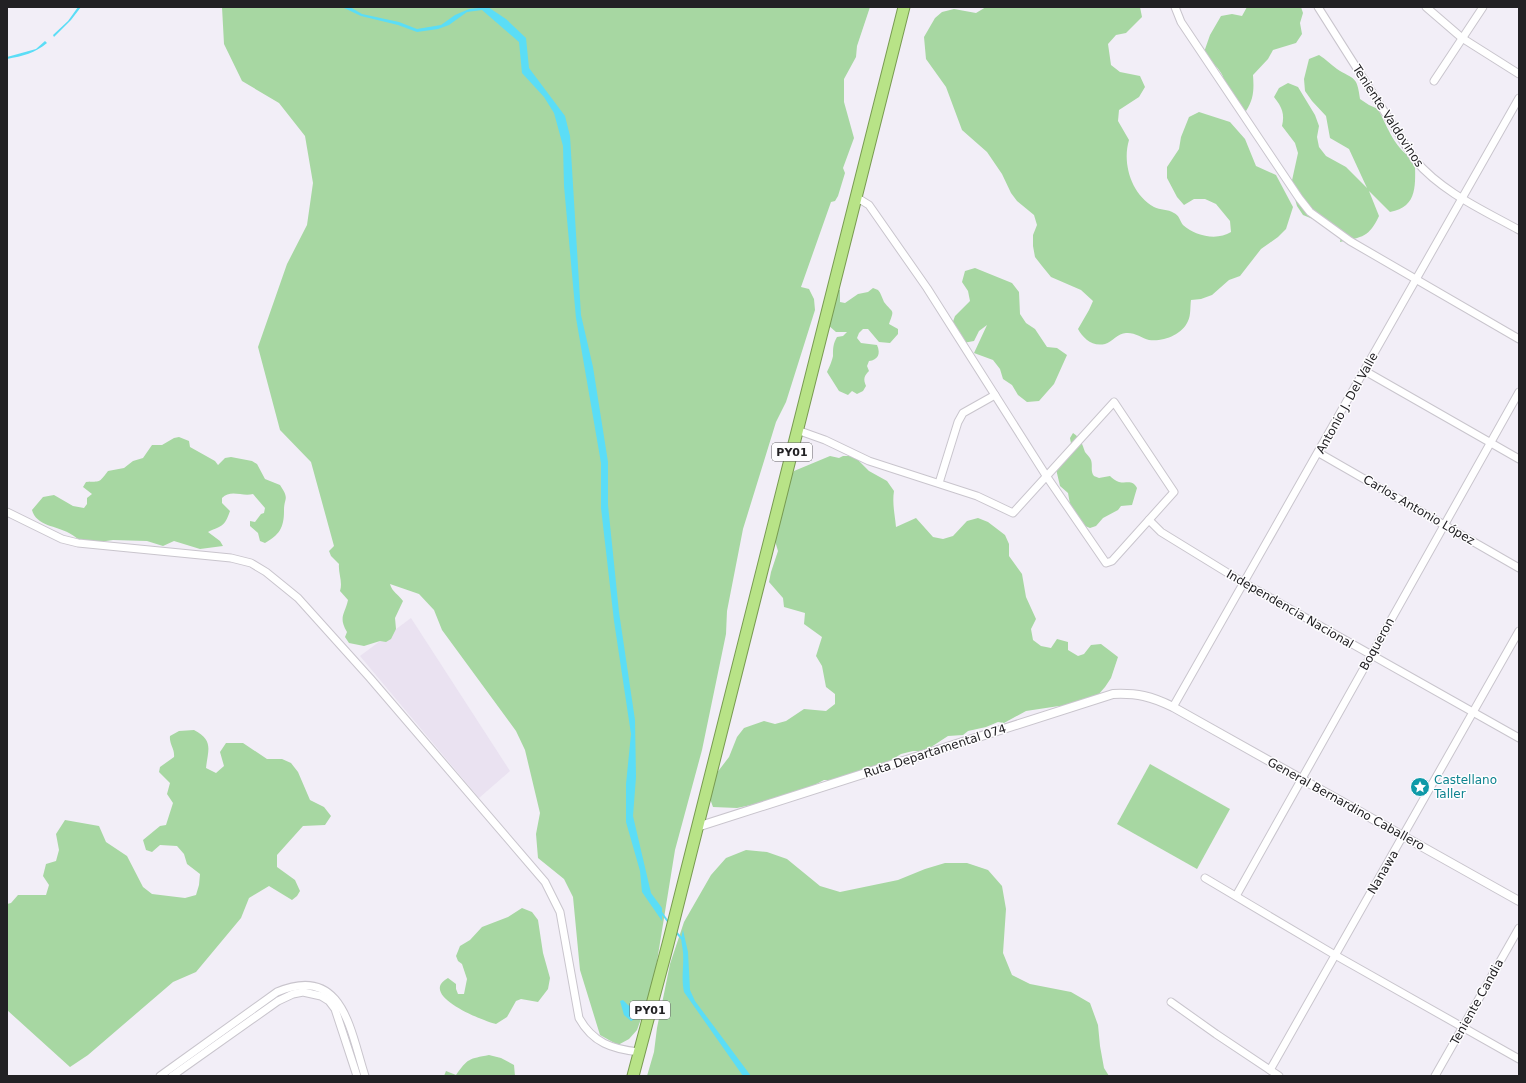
<svg xmlns="http://www.w3.org/2000/svg" width="1526" height="1083" font-family="'DejaVu Sans',sans-serif">
  <rect width="100%" height="100%" fill="#f2eef7"/>
  <!-- built -->
  <polygon fill="#eae2f1" points="411,618 510,771 479,798 360,656"/>
  <!-- green -->
  <g fill="#a7d7a2">
    <path d="M222 7H870L857 46 856 57 844 79V102L854 138 843 168 845 173 838 196 835 201 831 202 801 287 809 289 814 299 815 310 786 402 776 422 743 529 727 611 726 634 702 750 675 850 653 986 637 1030 629 1039 618 1045 600 1035 580 970 573 897 564 879 538 858 536 834 540 813 525 750 516 731 442 630 434 610 419 594 390 584C392 592 399 595 403 601L395 618 396 629 391 639 386 642 380 641 364 646 349 643 345 637 347 632C338 617 345 614 348 600L340 591C343 582 338 573 339 564L331 556 329 551 334 546 311 462 280 430 258 347 287 264 307 225 313 183 305 136 279 103 242 81 224 44Z"/>
    <path d="M986 7H1140L1142 17 1126 33 1116 35 1108 44 1111 65 1120 72 1140 76 1145 87 1139 97 1119 110 1118 121 1129 140C1122 163 1131 194 1154 207 1160 210 1168 209 1174 213 1179 215 1180 221 1183 225 1195 236 1217 241 1231 232L1230 221 1216 204 1205 199H1194L1184 205 1177 197 1167 178V167L1179 149 1181 137 1189 117 1199 112 1230 122 1245 139 1256 166 1276 175 1293 207 1286 229 1278 237 1261 249 1240 276 1229 280 1212 295 1201 299 1191 300C1190 307 1191 315 1188 321 1182 335 1163 342 1149 340 1142 338 1134 332 1126 333 1118 333 1112 342 1105 344 1092 347 1083 338 1078 329L1089 310 1093 301 1081 290 1051 277 1042 266 1035 257 1033 246V235L1037 225 1034 215 1017 201 1011 193 1002 174 987 152 962 130 946 87 926 59 924 37 935 18 942 12 954 9 976 13Z"/>
    <path d="M1247 7H1301L1303 13 1300 23 1302 34 1296 43 1273 50 1268 59 1253 75C1254 89 1254 99 1246 111 1214 99 1232 86 1219 70 1215 64 1207 60 1203 55L1210 35 1221 16 1232 14 1242 16Z"/>
    <path d="M1319 55C1326 59 1330 64 1337 69 1354 80 1357 75 1360 99L1369 105 1378 109C1388 128 1395 150 1415 160 1415 183 1419 207 1390 212L1369 191 1379 216C1369 237 1363 237 1340 242L1341 237 1325 224 1303 215 1297 206 1291 185 1298 153 1295 143 1282 126C1285 114 1282 107 1274 97L1279 88 1288 83 1298 87 1315 115 1319 126 1317 137 1319 147 1326 156 1346 167 1367 188 1349 149 1330 138 1326 116 1312 101 1305 91 1304 79 1309 59Z"/>
    <polygon points="975,268 1012,283 1019,292 1020,314 1026,323 1035,329 1047,347 1057,348 1067,355 1054,384 1039,401 1027,402 1018,395 1012,385 1003,379 1000,369 993,360 974,353 987,325 979,331 974,341 963,343 951,327 955,316 970,301 968,291 962,282 965,271"/>
    <path d="M873 288 878 290C881 293 882 298 884 302 893 314 895 308 889 324L898 329V334L890 343 879 342 868 329H863L859 333 857 338 861 343 877 345C881 354 878 360 869 361L867 366 869 371C864 376 863 379 866 386L863 391 857 394 852 391 848 395 839 391 827 372C829 368 832 361 833 356 833 348 833 344 837 337L843 336 847 332H836L828 325 835 289 840 290V302L845 303 858 294 868 292Z"/>
    <path d="M1073 433C1081 438 1082 444 1085 452 1087 455 1090 457 1091 460 1093 466 1090 471 1094 476L1099 478 1110 476C1112 478 1116 481 1119 482 1127 484 1132 479 1137 488L1132 505 1121 506 1118 510 1103 518 1096 526 1090 528 1085 526 1070 504 1068 493 1060 486 1056 469 1072 449 1070 438Z"/>
    <path d="M179 437 189 441 190 447 215 461 218 465 225 458 231 457 252 461 257 464 265 479 280 485C290 500 284 497 284 511 284 528 279 535 265 543L260 541 258 533 250 526V521L255 522 261 514 264 513 265 508 253 494C242 497 231 489 222 498V503L230 511C224 528 222 525 208 532L220 541 223 546 200 549 174 541 163 546 147 541 113 540 85 544C79 540 75 536 69 533 57 526 36 526 32 510L43 497 54 495 73 506 84 508 87 504V498L92 494 83 487 86 482C101 481 98 484 108 471L124 468 133 461 143 458 152 445H162L174 438Z"/>
    <path d="M830 456 839 458 843 456H854L869 471 887 481 894 491C892 504 895 515 896 527L916 518 933 537 943 539 953 536 967 521 978 518 988 522 1005 535 1009 544V556L1022 574 1026 597 1036 619 1031 629 1033 640 1041 646 1051 648 1057 639 1068 642V650L1078 656 1084 654 1091 645 1101 644 1118 657 1111 678 1105 687 1098 695 1080 707 1059 706 1026 711 1004 723 998 722 986 727 968 731 963 735 948 736 925 751H913L901 754 888 762 836 780H824L793 796 737 808 713 807 709 796 716 774 729 757 737 737 744 728 764 721 775 724 786 721 804 709 826 711 835 704V694L826 687 822 666 816 656 822 637 804 624 805 613 784 607 783 598 769 582 771 572 778 551 775 541 780 517 778 501 794 471Z"/>
    <path d="M194 730C214 741 208 749 206 768L216 773 224 766 220 752 226 743H243L267 759H282L291 763 298 772 310 800 324 807 331 816 325 825 303 826 277 855V867L295 880 300 891 297 896 292 900 269 886 249 898 241 918 196 972 173 982 88 1055 70 1067 7 1010V904L11 903 18 895H46L49 885 43 876 46 864 56 861 59 850 56 834 65 820 99 826 106 842 127 856 143 887 152 894 185 898 196 895 199 885 200 874 187 864 184 854 177 846 160 845 152 852 146 850 143 840 160 826 166 825 173 803 167 794 170 783 159 772 160 767 174 757C175 749 169 744 170 736L179 731Z"/>
    <polygon points="1150,764 1230,809 1197,869 1117,824"/>
    <polygon points="746,850 767,852 787,859 820,886 840,892 898,880 925,869 945,863 967,863 988,870 1002,886 1006,909 1003,953 1012,975 1030,984 1071,992 1090,1003 1098,1025 1100,1046 1104,1068 1109,1076 647,1076 654,1052 657,1028 670,964 684,922 711,875 726,858"/>
    <path d="M522 908 532 912 538 920 543 953 550 978 548 989 538 1002 521 999 516 1001 507 1017 496 1024C483 1021 417 995 448 978L456 984V989L458 994H464L467 979 462 964 458 961 456 956 460 946 470 940 482 927 508 917Z"/>
    <path d="M489 1055 501 1058 514 1065 515 1076H444L446 1071 456 1075C468 1058 469 1059 489 1055Z"/>
  </g>
  <!-- water -->
  <g fill="#5bddf6">
    <polygon points="78,7 81,7 71,20 54,37 53,35 68,21"/>
    <polygon points="342,7 350,7 362,14 399,22 417,29 441,25 455,15 469,9 488,7 506,19 526,38 529,68 565,116 570,136 581,315 593,367 608,462 608,505 619,612 635,720 636,777 633,816 651,893 662,908 662,921 642,892 640,871 626,822 626,784 631,734 614,621 601,508 601,463 576,318 564,186 563,146 554,113 544,97 522,73 519,42 482,10 467,12 449,25 438,29 417,32 398,25 361,16"/>
    <path d="M45 41 47 43C35 53 23 56 7 59V57L36 49Z"/>
    <path d="M683 930 688 952 690 990 695 1001 751 1076H743L684 992C681 978 684 966 683 952 682 942 680 942 683 930Z"/>
    <polygon points="623,1000 628,1005 639,1011 635,1019 631,1021 624,1015 620,1001"/>
  </g>
  <g fill="none" stroke-linecap="round" stroke-linejoin="round">
    <!-- stream -->
    <g stroke="#5bddf6" stroke-width="2">
      <polyline points="661,912 669,923"/>
      <polyline points="675,931 683,940"/>
    </g>
    <!-- minor casing -->
    <g stroke="#c9c5cd" stroke-width="9">
      <g id="minor">
        <polyline points="1175,7 1181,22 1299,198 1310,212 1350,241 1519,339"/>
        <path d="M1318 7 1415 160C1442 192 1483 210 1519 230"/>
        <polyline points="1426,7 1462,38 1519,74"/>
        <polyline points="1434,81 1483,7"/>
        <polyline points="1365,371 1519,459"/>
        <polyline points="797,430 825,440 869,461 977,496 1013,513 1114,402 1174,492 1112,561 1106,563 1047,477 927,288 869,205 856,197"/>
        <polyline points="1319,453 1519,568"/>
        <polyline points="939,483 958,422 963,413 995,395"/>
        <path d="M7 512 62 539 78 543 231 558 251 563 266 572 298 598 370 678 545 882 560 912 579 1018C593 1043 612 1049 639 1052"/>
        <polyline points="1149,520 1161,532 1244,583 1519,738"/>
        <polyline points="1173,707 1519,98"/>
        <polyline points="1205,878 1335,955 1519,1059"/>
        <polyline points="1236,896 1519,392"/>
        <polyline points="1171,1002 1216,1034 1279,1076"/>
        <polyline points="1270,1070 1519,631"/>
        <path d="M160 1076 277 992C343 964 350 1030 365 1076"/>
        <polyline points="172,1076 278,1001 293,994 303,992 321,996 329,1001 335,1009 357,1076"/>
        <polyline points="1435,1076 1519,928"/>
      </g>
    </g>
    <!-- tertiary casing -->
    <g stroke="#c9c5cd" stroke-width="10">
      <path id="tertiary" d="M697 827 1113 694C1137 693 1151 696 1173 707L1519 901"/>
    </g>
    <!-- trunk casing -->
    <g stroke="#789b51" stroke-width="13">
      <polyline id="trunk" points="633,1076 668,944 904,7"/>
    </g>
    <!-- minor -->
    <use href="#minor" stroke="#fff" stroke-width="7"/>
    <!-- tertiary -->
    <use href="#tertiary" stroke="#fff" stroke-width="8"/>
    <!-- trunk -->
    <use href="#trunk" stroke="#b8e387" stroke-width="11"/>
  </g>
  <!-- icons -->
  <defs>
    <g id="sight-disc" transform="scale(1)"><circle r="9.5" fill="#0f9aa8" stroke="#fefdff"/><path d="M0-6L1.8-2.2L6-1.7L2.9 1.2L3.7 5.4L0 3.3L-3.7 5.4L-2.9 1.2L-6-1.7L-1.8-2.2Z" fill="#fff"/></g>
  </defs>
  <g fill-rule="evenodd">
    <use href="#sight-disc" x="1420" y="787"/>
  </g>
  <g text-anchor="middle" dominant-baseline="central" stroke-width="3" stroke-linejoin="round" paint-order="stroke">
    <!-- shield labels -->
    <g fill="#fefdff" stroke="#646366" stroke-width="1">
      <rect x="772" y="443" width="40" height="18" rx="3"/>
      <rect x="630" y="1001" width="40" height="18" rx="3"/>
    </g>
    <g font-size="11" font-weight="bold" fill="#222124">
      <text x="792" y="452">PY01</text>
      <text x="650" y="1010">PY01</text>
    </g>
    <!-- street labels -->
    <g font-size="12" fill="#222124" stroke="#fefdff">
      <text transform="translate(1388 116) rotate(57)">Teniente Valdovinos</text>
      <text transform="translate(1347 403) rotate(-61)">Antonio J. Del Valle</text>
      <text transform="translate(1419 510) rotate(30)">Carlos Antonio López</text>
      <text transform="translate(1290 609) rotate(30)">Independencia Nacional</text>
      <text transform="translate(1377 644) rotate(-61)">Boqueron</text>
      <text transform="translate(935 751) rotate(-18)">Ruta Departamental 074</text>
      <text transform="translate(1346 804) rotate(29)">General Bernardino Caballero</text>
      <text transform="translate(1383 872) rotate(-60)">Nanawa</text>
      <text transform="translate(1477 1002) rotate(-61)">Teniente Candia</text>
    </g>
    <!-- culture labels -->
    <g font-size="12" fill="#0d838f" stroke="#fefdff" text-anchor="start">
      <text x="1434" y="780">Castellano<tspan x="1434" dy="14">Taller</tspan></text>
    </g>
  </g>
  <!-- border -->
  <rect width="1526" height="1083" fill="none" stroke="#222124" stroke-width="16"/>
</svg>
